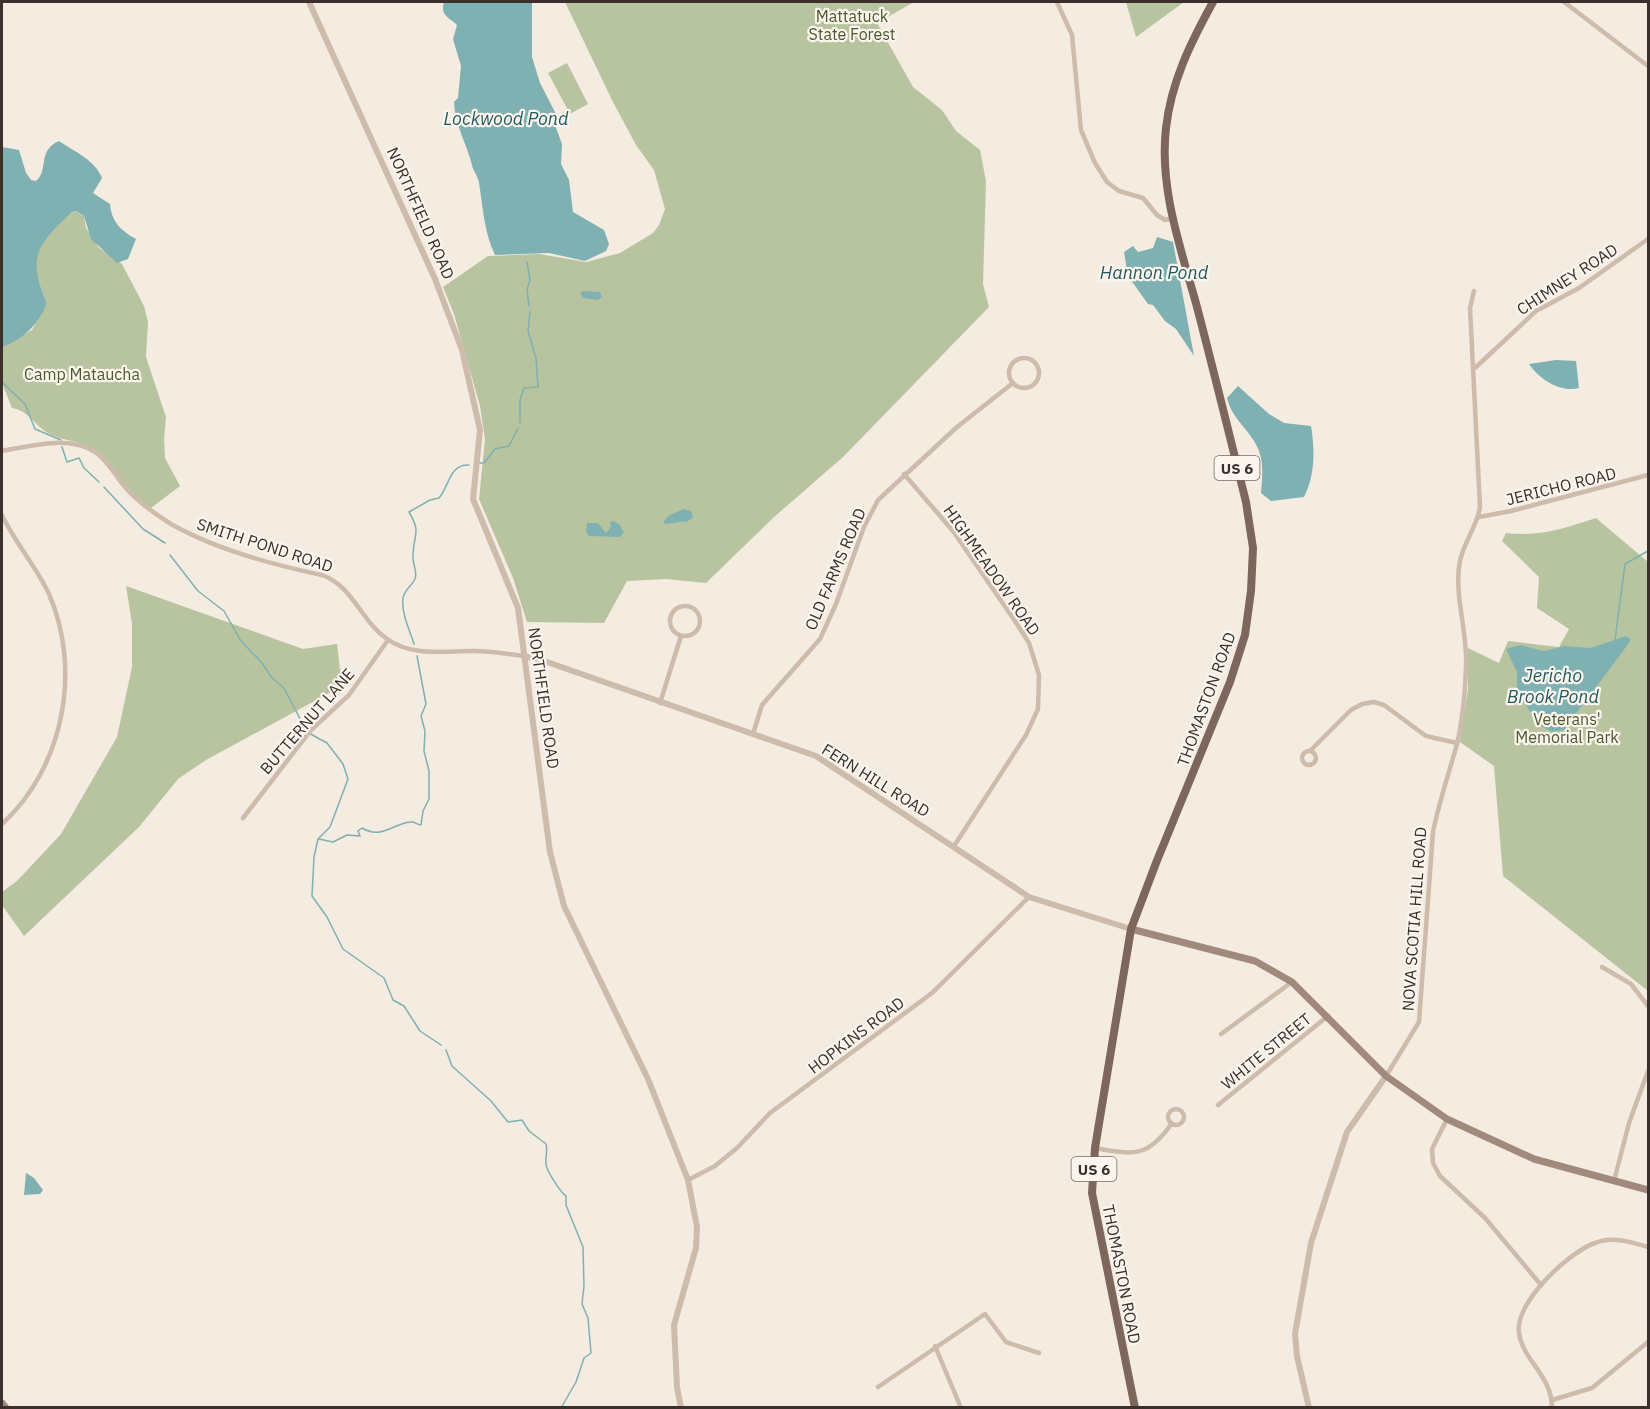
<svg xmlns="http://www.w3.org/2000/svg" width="1650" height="1409" font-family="'IBM Plex Sans',sans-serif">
  <rect width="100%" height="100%" fill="#f4ebe1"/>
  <!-- green -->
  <g fill="#b8c4a0">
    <polygon points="565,2 914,2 877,23 913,87 942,110 956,131 980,150 986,181 983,284 989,307 843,457 773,518 706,583 666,579 627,581 604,623 527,622 513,578 479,499 485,439 480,406 454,314 443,287 488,256 539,254 586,262 620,253 653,233 659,225 665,209 654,170 636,145 612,100"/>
    <polygon points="1126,2 1184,2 1136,37"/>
    <polygon points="567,63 588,104 570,114 548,73"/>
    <path d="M75 211 84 216 86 228 99 248 122 264 144 306 148 322 146 357 166 417 164 439 165 458 180 486 151 508C144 502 135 496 129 490 117 476 108 457 92 448 76 439 55 441 41 428 32 420 25 410 12 408L2 383V347L32 330 47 303C44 296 39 288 37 281 29 254 52 222 75 211Z"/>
    <path d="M1596 518 1648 562V991L1503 876 1494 766 1460 742 1468 689V648L1499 663 1508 641 1559 647 1569 629 1537 608 1539 577 1502 541 1506 533C1539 537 1566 528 1596 518Z"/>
    <polygon points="126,586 303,649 337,644 342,686 206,760 178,779 139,827 24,936 2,905 2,892 17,881 61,834 117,737 132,667 132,624"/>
  </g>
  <!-- water -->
  <g fill="#7fb0b2">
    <path d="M444 2H532V57L540 83 557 116 555 125 562 144 561 164 569 180 573 212 604 230 609 244 606 251 585 261 549 253 495 255C484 232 483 207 479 183 478 176 473 171 472 165 467 144 455 126 454 102L458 98 461 66 453 39 457 25C448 17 440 15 444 2Z"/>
    <path d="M59 141C75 152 95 160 102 178L93 193 110 204C111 221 121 231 136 239L128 259 117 263 91 239 84 216 76 211 72 212C38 243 26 258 47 303 38 325 24 339 2 347V147L19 150 26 173 31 180 36 181C49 171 37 150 59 141Z"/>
    <polygon points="1157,237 1173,242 1194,356 1176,329 1165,321 1153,305 1148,304 1128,276 1124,252 1133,246 1138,252 1153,248"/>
    <polygon points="584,291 600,292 602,297 597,300 583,298 580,293"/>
    <path d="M1556 360 1576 361 1579 388C1560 393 1539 379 1529 364Z"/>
    <path d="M1238 386 1269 414 1284 423 1311 426C1315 450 1315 476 1304 497L1271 501 1261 493C1262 479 1264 464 1259 451 1252 431 1232 420 1227 398Z"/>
    <path d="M684 509 691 511 693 517 687 522C678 520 671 526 663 523L668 516Z"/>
    <polygon points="613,521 619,524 624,532 620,537 589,536 586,532 587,523 598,523 606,533 611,527 610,522"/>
    <polygon points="1626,636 1631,639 1626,647 1564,730 1552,732 1538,724 1517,691 1517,672 1506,649 1520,645 1544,651 1564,646 1591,648"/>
    <polygon points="26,1173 34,1178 43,1190 40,1194 24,1195"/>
  </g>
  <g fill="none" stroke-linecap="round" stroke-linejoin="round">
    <!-- stream -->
    <g stroke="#7fb0b2" stroke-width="1.5">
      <polyline points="527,262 530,280 527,289 529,306"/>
      <polyline points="2,382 25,404 35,429 61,440"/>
      <polyline points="520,423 520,400 524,388 538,387 536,358 528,331 530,312"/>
      <polyline points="62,447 67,462 79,458 84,468 99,482"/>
      <polyline points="478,463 484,463 495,449 509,446 518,428"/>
      <polyline points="104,487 143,529 165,543"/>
      <polyline points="170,555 198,591 224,611 241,641 262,663 272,678 284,688 307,732 327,743 343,764 348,779 330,827 318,839 314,857 312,896 327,917 343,949 384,978 393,1000 404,1006 420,1031 441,1045"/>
      <polyline points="1615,640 1625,564 1648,551"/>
      <path d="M414 644C410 631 401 613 403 598 405 589 411 587 415 579 418 571 412 564 413 556 413 534 422 534 409 512L430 500 439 498C449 487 449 464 469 465"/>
      <path d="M319 839 333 842 347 835 360 836 358 831 362 828C383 841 397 820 413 822 416 823 418 825 421 825L423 811 429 799V771L424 751 425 731 421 716 426 704 417 656"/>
      <path d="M446 1050 452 1066 491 1101 508 1122 522 1120 529 1131 546 1144C548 1152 545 1157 546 1164 546 1170 561 1193 566 1196V1205L583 1247 584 1286 582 1304 588 1318 591 1353 584 1358 576 1382 561 1408"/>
    </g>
    <!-- minor -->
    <g stroke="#cdbbac" stroke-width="4.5">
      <polyline points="1057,2 1072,35 1081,130 1095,163 1107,182 1119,191 1143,198 1157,215 1165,220 1173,218"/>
      <polyline points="1564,2 1648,66"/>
      <circle cx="1024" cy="373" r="15"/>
      <polyline points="1475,368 1536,311 1579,288 1648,239"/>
      <path d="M2 451C30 446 69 435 95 452 108 460 115 476 125 487 137 501 155 514 171 524 213 548 274 565 322 575 353 586 361 621 387 639 412 657 445 651 473 651 491 651 507 654 524 656"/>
      <polyline points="904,474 953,531 1015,621 1029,643 1039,675 1038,709 1026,735 954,846"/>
      <path d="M2 515C15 543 36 566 49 594 82 670 64 767 2 824"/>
      <polyline points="1479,517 1511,511 1648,475"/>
      <circle cx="685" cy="621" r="15"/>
      <polyline points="660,703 681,636"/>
      <polyline points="753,734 762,705 820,639 836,604 864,527 878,500 957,427 1013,383"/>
      <circle cx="1309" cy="758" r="7"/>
      <polyline points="1310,751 1351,710 1362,704 1374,702 1384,705 1426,736 1457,743"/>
      <polyline points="243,818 311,730 349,695 388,640"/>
      <polyline points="1602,967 1631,984 1648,1006"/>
      <polyline points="1221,1034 1292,982"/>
      <path d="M1386 1076 1419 1022 1433 832C1439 802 1449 773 1457 744 1463 719 1465 692 1466 667 1468 634 1455 599 1459 567 1461 545 1477 528 1480 507L1470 308 1474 291"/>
      <polyline points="1218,1105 1328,1016"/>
      <circle cx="1176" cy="1117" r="8"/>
      <polyline points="1447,1119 1432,1149 1433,1163 1440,1176 1485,1218 1541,1285"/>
      <path d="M1095 1148C1134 1155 1148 1158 1172 1123"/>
      <polyline points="688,1180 715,1166 737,1148 770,1113 932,993 1029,897"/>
      <polyline points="1614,1181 1629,1123 1648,1071"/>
      <polyline points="935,1346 961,1408"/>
      <polyline points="878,1387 985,1314 1006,1342 1039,1353"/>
      <polyline points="1552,1400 1592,1388 1648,1342"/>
      <path d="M1552 1408C1552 1375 1523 1361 1519 1333 1514 1303 1569 1252 1595 1243 1612 1236 1631 1242 1648 1247"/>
    </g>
    <!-- tertiary -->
    <g stroke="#cdbbac" stroke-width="6">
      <polyline points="309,2 435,279 462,350 480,430 473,499 518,608 550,852 564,906 648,1079 688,1180 697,1227 696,1248 674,1325 677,1387 681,1408"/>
      <polyline points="524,656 547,662 816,756 1029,897 1131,929"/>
      <polyline points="1309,1408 1297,1356 1295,1334 1311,1243 1347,1132 1386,1076"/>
    </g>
    <!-- secondary -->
    <g stroke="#a18a7d" stroke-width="7">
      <polyline points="1131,929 1255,961 1292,982 1386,1076 1447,1119 1534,1159 1648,1190"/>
      <polyline points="2,1403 6,1408"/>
    </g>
    <!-- primary -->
    <path stroke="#7d675c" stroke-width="8" d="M1135 1408 1092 1193 1095 1148 1131 929 1156 863 1230 682 1245 635 1251 591 1253 548 1246 502C1230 437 1214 372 1197 307 1181 249 1159 189 1166 128 1171 82 1191 42 1213 2"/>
  </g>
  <g text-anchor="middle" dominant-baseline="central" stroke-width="4.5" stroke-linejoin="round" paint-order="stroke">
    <!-- shield labels -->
    <g fill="#fbf5ee" stroke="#756b66" stroke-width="1.5">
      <rect x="1214.5" y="456" width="45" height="24" rx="4.5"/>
      <rect x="1071.5" y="1157" width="45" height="24" rx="4.5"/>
    </g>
    <g font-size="15" font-weight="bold" fill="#3b302b">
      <text x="1237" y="468">US 6</text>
      <text x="1094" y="1169">US 6</text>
    </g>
    <!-- park labels -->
    <g font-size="16" fill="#4a5a2e" stroke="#fbf5ee">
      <text x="852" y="16">Mattatuck<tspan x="852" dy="18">State Forest</tspan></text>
      <text x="82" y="374">Camp Mataucha</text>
      <text x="1567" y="719">Veterans'<tspan x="1567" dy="18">Memorial Park</tspan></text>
    </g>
    <!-- street labels -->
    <g font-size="16" fill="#3b302b" stroke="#fbf5ee">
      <text transform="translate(421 213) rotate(66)">NORTHFIELD ROAD</text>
      <text transform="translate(1567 279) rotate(-33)">CHIMNEY ROAD</text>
      <text transform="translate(1561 486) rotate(-14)">JERICHO ROAD</text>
      <text transform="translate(265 545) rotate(18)">SMITH POND ROAD</text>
      <text transform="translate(835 569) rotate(-67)">OLD FARMS ROAD</text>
      <text transform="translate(992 570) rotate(55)">HIGHMEADOW ROAD</text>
      <text transform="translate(544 698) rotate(82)">NORTHFIELD ROAD</text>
      <text transform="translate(1206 699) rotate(-70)">THOMASTON ROAD</text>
      <text transform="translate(307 721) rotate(-49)">BUTTERNUT LANE</text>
      <text transform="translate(876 780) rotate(32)">FERN HILL ROAD</text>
      <text transform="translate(1414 919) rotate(-86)">NOVA SCOTIA HILL ROAD</text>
      <text transform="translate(856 1035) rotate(-37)">HOPKINS ROAD</text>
      <text transform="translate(1266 1051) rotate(-39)">WHITE STREET</text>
      <text transform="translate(1122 1274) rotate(79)">THOMASTON ROAD</text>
    </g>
    <!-- water labels -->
    <g font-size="18" font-style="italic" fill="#1f5a5e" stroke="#fbf5ee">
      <text x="506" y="118">Lockwood Pond</text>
      <text x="1154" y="272">Hannon Pond</text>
      <text x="1553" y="675">Jericho<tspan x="1553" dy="21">Brook Pond</tspan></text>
    </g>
  </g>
  <!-- border -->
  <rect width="1650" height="1409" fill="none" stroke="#3b302b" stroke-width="6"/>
</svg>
